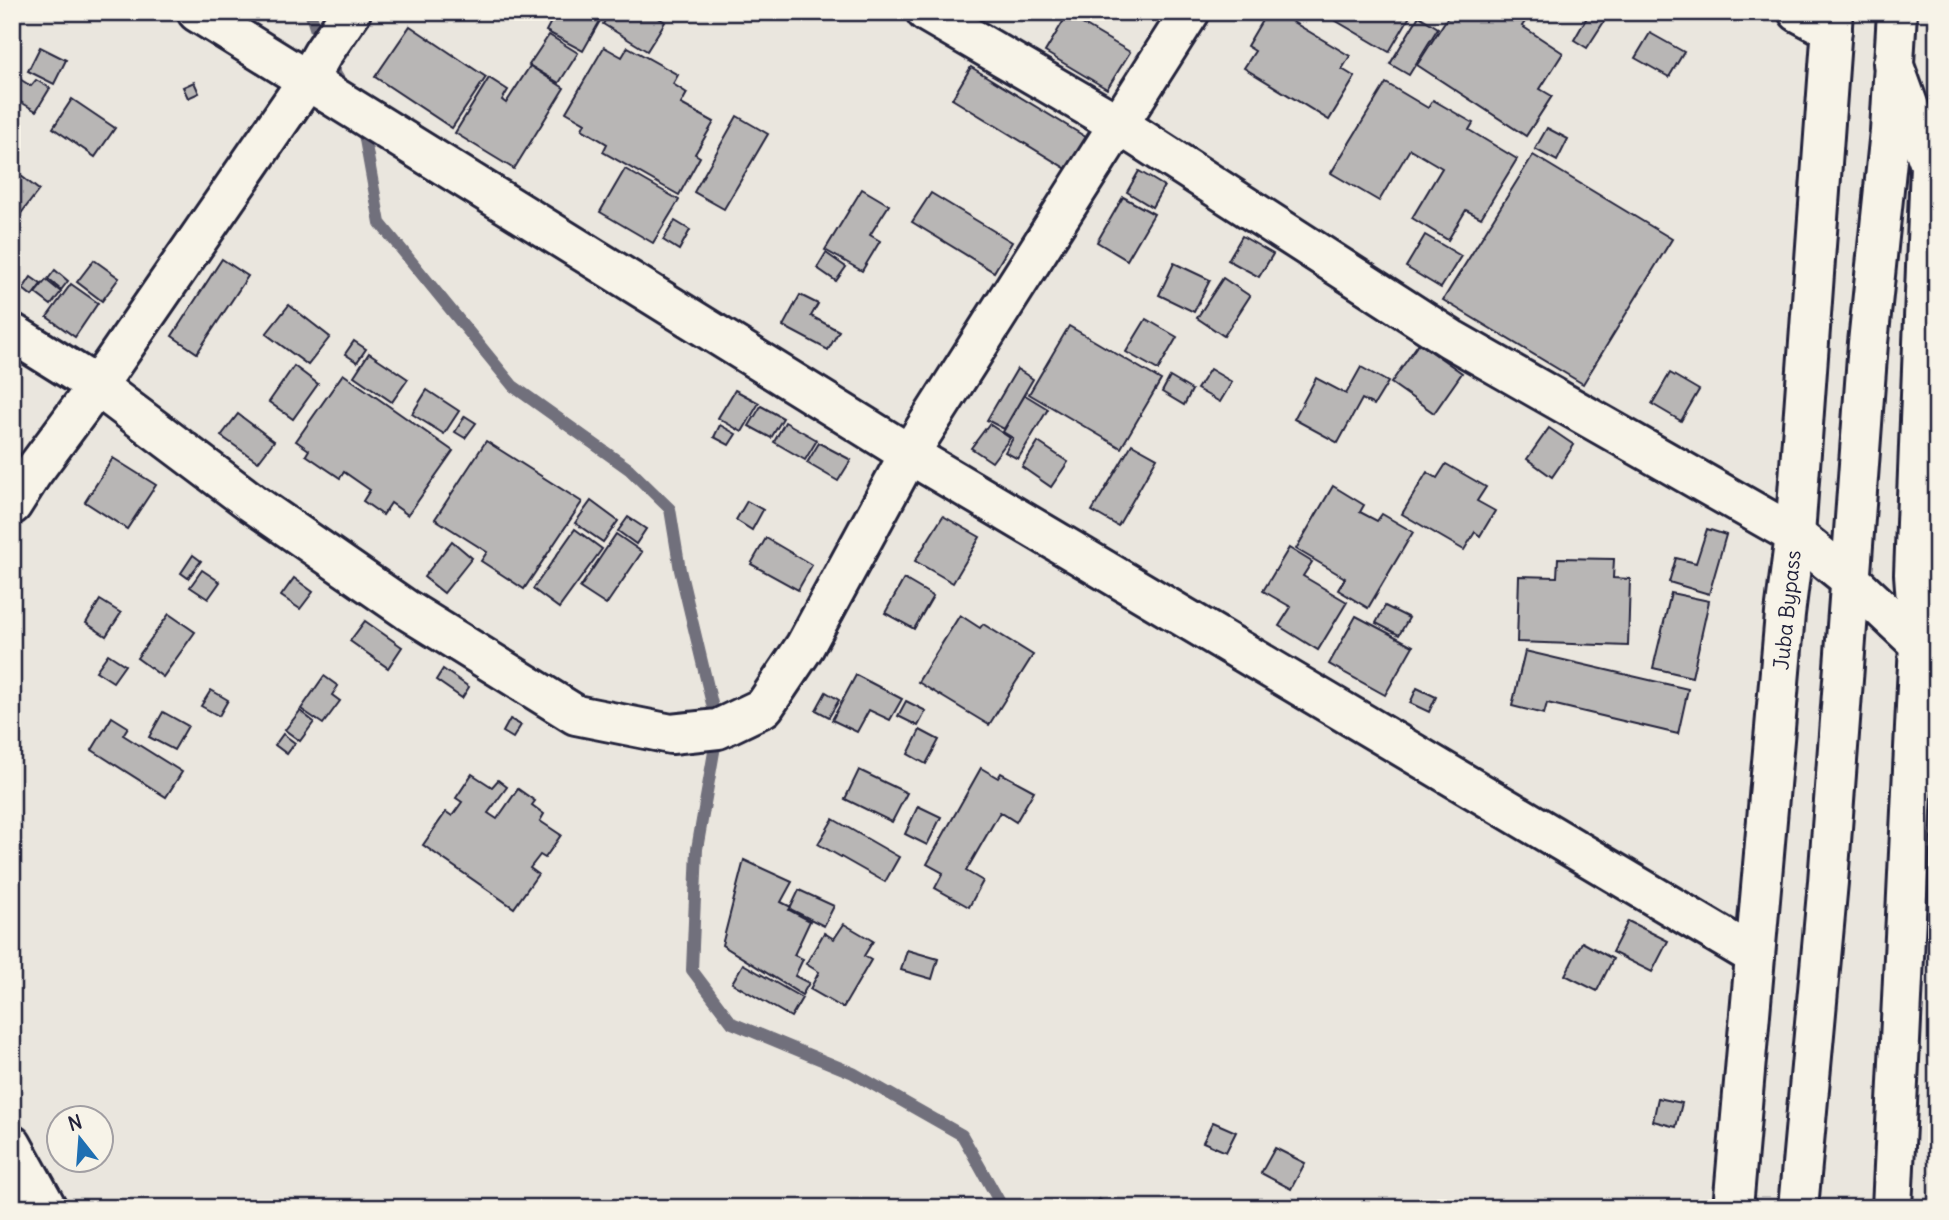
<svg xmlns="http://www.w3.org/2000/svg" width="1949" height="1220" font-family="Delius,sans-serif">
  <rect width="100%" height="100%" fill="#eae6de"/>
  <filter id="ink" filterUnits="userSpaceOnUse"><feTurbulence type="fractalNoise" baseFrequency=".0143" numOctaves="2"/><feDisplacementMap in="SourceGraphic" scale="14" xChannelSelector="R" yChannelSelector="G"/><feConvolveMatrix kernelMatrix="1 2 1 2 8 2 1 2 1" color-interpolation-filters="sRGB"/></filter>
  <g filter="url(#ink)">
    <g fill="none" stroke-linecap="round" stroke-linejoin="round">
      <!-- stream -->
      <g stroke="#716f7b" stroke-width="12">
        <polyline points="310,12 323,53 344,88"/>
        <polyline points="362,123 380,223 513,386 629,469 670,509 680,570 718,729 697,849 692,970 732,1023 853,1073 962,1135 1003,1208"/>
      </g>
    </g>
    <!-- building -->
    <g fill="#b8b6b5" stroke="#22223b" stroke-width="2">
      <polygon points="556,12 605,12 583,51 546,31"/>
      <polygon points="610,12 649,12 665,22 647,51 603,24"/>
      <polygon points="1267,12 1276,12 1350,56 1342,69 1355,77 1329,120 1244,68 1255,51 1247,46"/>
      <polygon points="1321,12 1411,12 1412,13 1389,52"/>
      <polygon points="1451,12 1532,12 1522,26 1563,53 1540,89 1552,96 1526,136 1417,65"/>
      <polygon points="1590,12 1600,12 1607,17 1587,48 1574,40"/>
      <polygon points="1067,15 1130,52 1107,89 1045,52"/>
      <polygon points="1419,16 1438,28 1409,75 1390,64"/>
      <polygon points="410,26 486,77 452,128 375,77"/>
      <polygon points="1650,33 1684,52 1669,77 1635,58"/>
      <polygon points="549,35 578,53 559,83 529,65"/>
      <polygon points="40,47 66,60 54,84 28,71"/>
      <polygon points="604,47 622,57 628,47 678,75 673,84 687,93 681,104 714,122 695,154 700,157 679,195 603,152 607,144 582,129 585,123 566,112"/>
      <polygon points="530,66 564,88 514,169 455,133 489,78 508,90 502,100 506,103"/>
      <polygon points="971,67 1089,139 1070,171 952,99"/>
      <polygon points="18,78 31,86 36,80 50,88 36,111 12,97 12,87"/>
      <polygon points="194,82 199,93 188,98 183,87"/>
      <polygon points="1386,83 1428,108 1433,100 1473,123 1469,130 1517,159 1481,218 1466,210 1448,240 1412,218 1442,168 1410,149 1379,201 1331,173"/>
      <polygon points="72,99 115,128 95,157 53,128"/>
      <polygon points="737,116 768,134 724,209 694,192"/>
      <polygon points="1547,128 1568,139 1557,161 1535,149"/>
      <polygon points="1533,155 1672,239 1583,384 1443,300"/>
      <polygon points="625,169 679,200 653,243 600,212"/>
      <polygon points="1139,171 1164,186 1152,207 1127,192"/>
      <polygon points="16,172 39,190 12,225 12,176"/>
      <polygon points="862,189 889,205 870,235 880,241 862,271 825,250"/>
      <polygon points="931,193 1012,242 994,272 912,222"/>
      <polygon points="1123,197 1154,214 1127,260 1097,242"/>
      <polygon points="675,221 690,230 679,250 663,240"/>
      <polygon points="1425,235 1461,256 1441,288 1406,267"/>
      <polygon points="1242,236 1273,254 1259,277 1228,260"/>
      <polygon points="826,253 846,267 836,281 817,268"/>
      <polygon points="222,259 248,276 197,353 172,336"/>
      <polygon points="94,260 119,278 102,301 77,282"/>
      <polygon points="1174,263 1210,280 1194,312 1159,295"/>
      <polygon points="55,270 68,281 61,290 48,279"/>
      <polygon points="31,277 41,284 32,296 23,289"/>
      <polygon points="1223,278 1250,296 1224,336 1197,318"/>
      <polygon points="46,280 61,292 51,305 35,293"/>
      <polygon points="71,284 98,303 75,337 47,317"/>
      <polygon points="800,295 818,304 811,316 839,331 828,350 783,326"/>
      <polygon points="289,305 330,337 308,365 266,334"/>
      <polygon points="1146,319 1177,337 1158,370 1126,352"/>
      <polygon points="1069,326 1161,380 1121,448 1029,394"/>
      <polygon points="354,341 366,349 357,362 345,354"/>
      <polygon points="1419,343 1462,373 1434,413 1391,383"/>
      <polygon points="369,353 408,379 392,402 354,376"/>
      <polygon points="294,366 318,384 293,419 269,402"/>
      <polygon points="1361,367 1388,382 1374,405 1362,399 1338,443 1294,419 1316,378 1346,394"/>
      <polygon points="1017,369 1033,379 1004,429 987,420"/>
      <polygon points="1210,369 1232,382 1220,402 1197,389"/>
      <polygon points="1670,373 1699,390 1681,421 1652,404"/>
      <polygon points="343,374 453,451 408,515 391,503 383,515 363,501 370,490 344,472 340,478 306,455 309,450 296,441"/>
      <polygon points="1170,377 1192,390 1184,405 1162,392"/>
      <polygon points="427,390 459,411 444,434 412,414"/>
      <polygon points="735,390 759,403 742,432 718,418"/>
      <polygon points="1025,395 1048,409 1018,459 1005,452 1013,438 1003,432"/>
      <polygon points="761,406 783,418 771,438 749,426"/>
      <polygon points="238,414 274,441 258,462 221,436"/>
      <polygon points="465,416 476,423 465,438 455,432"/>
      <polygon points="785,422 817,440 805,460 774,442"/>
      <polygon points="989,424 1010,438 992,462 971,448"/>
      <polygon points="720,425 736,434 729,445 714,437"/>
      <polygon points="1549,428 1574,445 1552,477 1527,459"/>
      <polygon points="486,441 582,502 524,589 481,561 487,552 435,519"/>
      <polygon points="1038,442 1068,462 1051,487 1022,467"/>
      <polygon points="819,443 851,460 838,481 807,463"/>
      <polygon points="1132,444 1157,458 1118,526 1092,511"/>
      <polygon points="113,458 156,485 127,529 85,502"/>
      <polygon points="1446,464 1486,487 1477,501 1495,511 1480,536 1475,532 1464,550 1402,514 1427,472 1437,478"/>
      <polygon points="1333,486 1364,505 1360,512 1377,521 1382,514 1413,532 1368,608 1338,590 1345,578 1296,549"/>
      <polygon points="591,501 618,521 603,542 575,523"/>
      <polygon points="747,501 763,510 752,530 736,520"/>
      <polygon points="943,516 980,537 953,583 915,561"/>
      <polygon points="628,517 646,529 636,544 618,531"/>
      <polygon points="575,529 602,549 559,608 533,589"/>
      <polygon points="1707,529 1726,535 1709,594 1669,582 1676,558 1696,563"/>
      <polygon points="616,534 642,552 606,605 580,588"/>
      <polygon points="766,538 812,565 798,590 751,564"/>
      <polygon points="452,541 472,558 444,593 424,577"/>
      <polygon points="1289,548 1312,562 1303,576 1347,602 1318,650 1279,626 1291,607 1263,591"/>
      <polygon points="193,555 201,561 188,578 181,573"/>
      <polygon points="1558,558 1614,559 1613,578 1630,579 1628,646 1517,642 1519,576 1557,577"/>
      <polygon points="202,570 220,582 208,599 190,587"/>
      <polygon points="294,578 313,592 300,609 281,596"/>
      <polygon points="904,579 933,596 914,629 885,613"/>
      <polygon points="1671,593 1709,601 1692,677 1653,668"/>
      <polygon points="100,600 121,613 106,636 86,623"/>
      <polygon points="1385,606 1409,618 1399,635 1376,623"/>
      <polygon points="169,614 195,632 163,677 137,658"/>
      <polygon points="960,615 980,628 983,624 1033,655 989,725 918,682"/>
      <polygon points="1356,616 1413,646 1385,695 1329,664"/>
      <polygon points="365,621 402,647 388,668 350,641"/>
      <polygon points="1525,651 1688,689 1678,734 1547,703 1544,714 1512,706"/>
      <polygon points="108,654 125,665 113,682 96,671"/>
      <polygon points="443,669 469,687 462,698 436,680"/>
      <polygon points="856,675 902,699 890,720 869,710 857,732 832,720"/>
      <polygon points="324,676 338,686 332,695 340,701 323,724 301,709"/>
      <polygon points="1417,688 1436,697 1429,712 1410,703"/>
      <polygon points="211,690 228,700 219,716 201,706"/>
      <polygon points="826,692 839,700 829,717 816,710"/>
      <polygon points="906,701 926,711 918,726 898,716"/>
      <polygon points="300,711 314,722 300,741 285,730"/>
      <polygon points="163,712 188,726 174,750 149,737"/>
      <polygon points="112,717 128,727 123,735 182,772 166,797 92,750"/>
      <polygon points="510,719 521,725 513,738 503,732"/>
      <polygon points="920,730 939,740 926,764 908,754"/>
      <polygon points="283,734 295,743 287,754 275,745"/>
      <polygon points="981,768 998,778 1001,773 1034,791 1016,822 1000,812 966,871 983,881 969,907 935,888 943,873 927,864"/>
      <polygon points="859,770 907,793 892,822 845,799"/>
      <polygon points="472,774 492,787 498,780 507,787 488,813 497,819 518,789 535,801 532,805 544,814 540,821 561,835 545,858 540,855 530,868 538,874 514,908 423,845 446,812 452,816 462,802 456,798"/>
      <polygon points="918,806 941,817 927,845 905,834"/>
      <polygon points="833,819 899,857 885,882 818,844"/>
      <polygon points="744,860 792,882 781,902 791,907 789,910 810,921 794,955 803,959 795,976 809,983 802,995 722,945"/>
      <polygon points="799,890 834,906 824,926 790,909"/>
      <polygon points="1628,921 1668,941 1652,972 1612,952"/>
      <polygon points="844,924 873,941 864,956 871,960 843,1008 810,989 819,972 806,964 824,933 834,939"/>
      <polygon points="1582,942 1613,959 1597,991 1565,975"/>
      <polygon points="907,950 938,959 932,979 901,970"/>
      <polygon points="743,964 802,998 791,1017 732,983"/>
      <polygon points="1658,1098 1682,1103 1676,1127 1653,1121"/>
      <polygon points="1213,1122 1236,1132 1226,1152 1203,1142"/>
      <polygon points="1275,1148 1305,1163 1291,1189 1261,1173"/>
      <polygon points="1099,1199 1113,1208 1093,1208"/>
    </g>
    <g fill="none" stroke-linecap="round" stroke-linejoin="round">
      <!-- minor casing -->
      <g stroke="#22223b" stroke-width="44">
        <g id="minor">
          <polyline points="197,12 909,454 1755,956"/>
          <polyline points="926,12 1118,124 1451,339 1795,535 1851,580 1919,644 1937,644"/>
          <polyline points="1798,12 1832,30"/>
          <polyline points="12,333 97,386 251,502 407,610 576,715 671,734 718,729 764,707 805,646 909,454 1190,12"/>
          <polyline points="12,505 31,475 97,386 307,81 323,53 351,12"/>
          <polyline points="12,1145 47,1208"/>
          <polyline points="1892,1208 1919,644 1914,574 1930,165 1893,63"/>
        </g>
      </g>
      <!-- major casing -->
      <g stroke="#22223b" stroke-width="44">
        <g id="major">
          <polyline points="1733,1208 1785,614 1795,535 1833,12"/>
          <polyline points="1798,1208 1828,882 1868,343 1890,131 1897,12"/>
        </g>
      </g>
      <!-- minor -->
      <use href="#minor" stroke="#f7f3e8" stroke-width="38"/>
      <!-- major -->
      <use href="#major" stroke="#f7f3e8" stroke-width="38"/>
    </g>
  </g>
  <g text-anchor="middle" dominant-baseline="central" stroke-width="6" stroke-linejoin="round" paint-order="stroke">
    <!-- street labels -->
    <g font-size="21" fill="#22223b" stroke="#f7f3e8">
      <text transform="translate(1787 610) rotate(-84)">Juba Bypass</text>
    </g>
  </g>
  <!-- margin -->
  <rect width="1949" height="1220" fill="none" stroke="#f7f3e8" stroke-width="42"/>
  <rect x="21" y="21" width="1907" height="1178" fill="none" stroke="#22223b" stroke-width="2.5" filter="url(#ink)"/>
  <!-- north arrow -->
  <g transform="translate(80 1139) rotate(343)"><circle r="33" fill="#f7f3e8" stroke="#a29fa3" stroke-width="2"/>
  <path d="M0-5L12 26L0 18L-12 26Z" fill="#1f6fb2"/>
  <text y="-10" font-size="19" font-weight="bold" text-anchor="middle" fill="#22223b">N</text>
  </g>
</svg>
